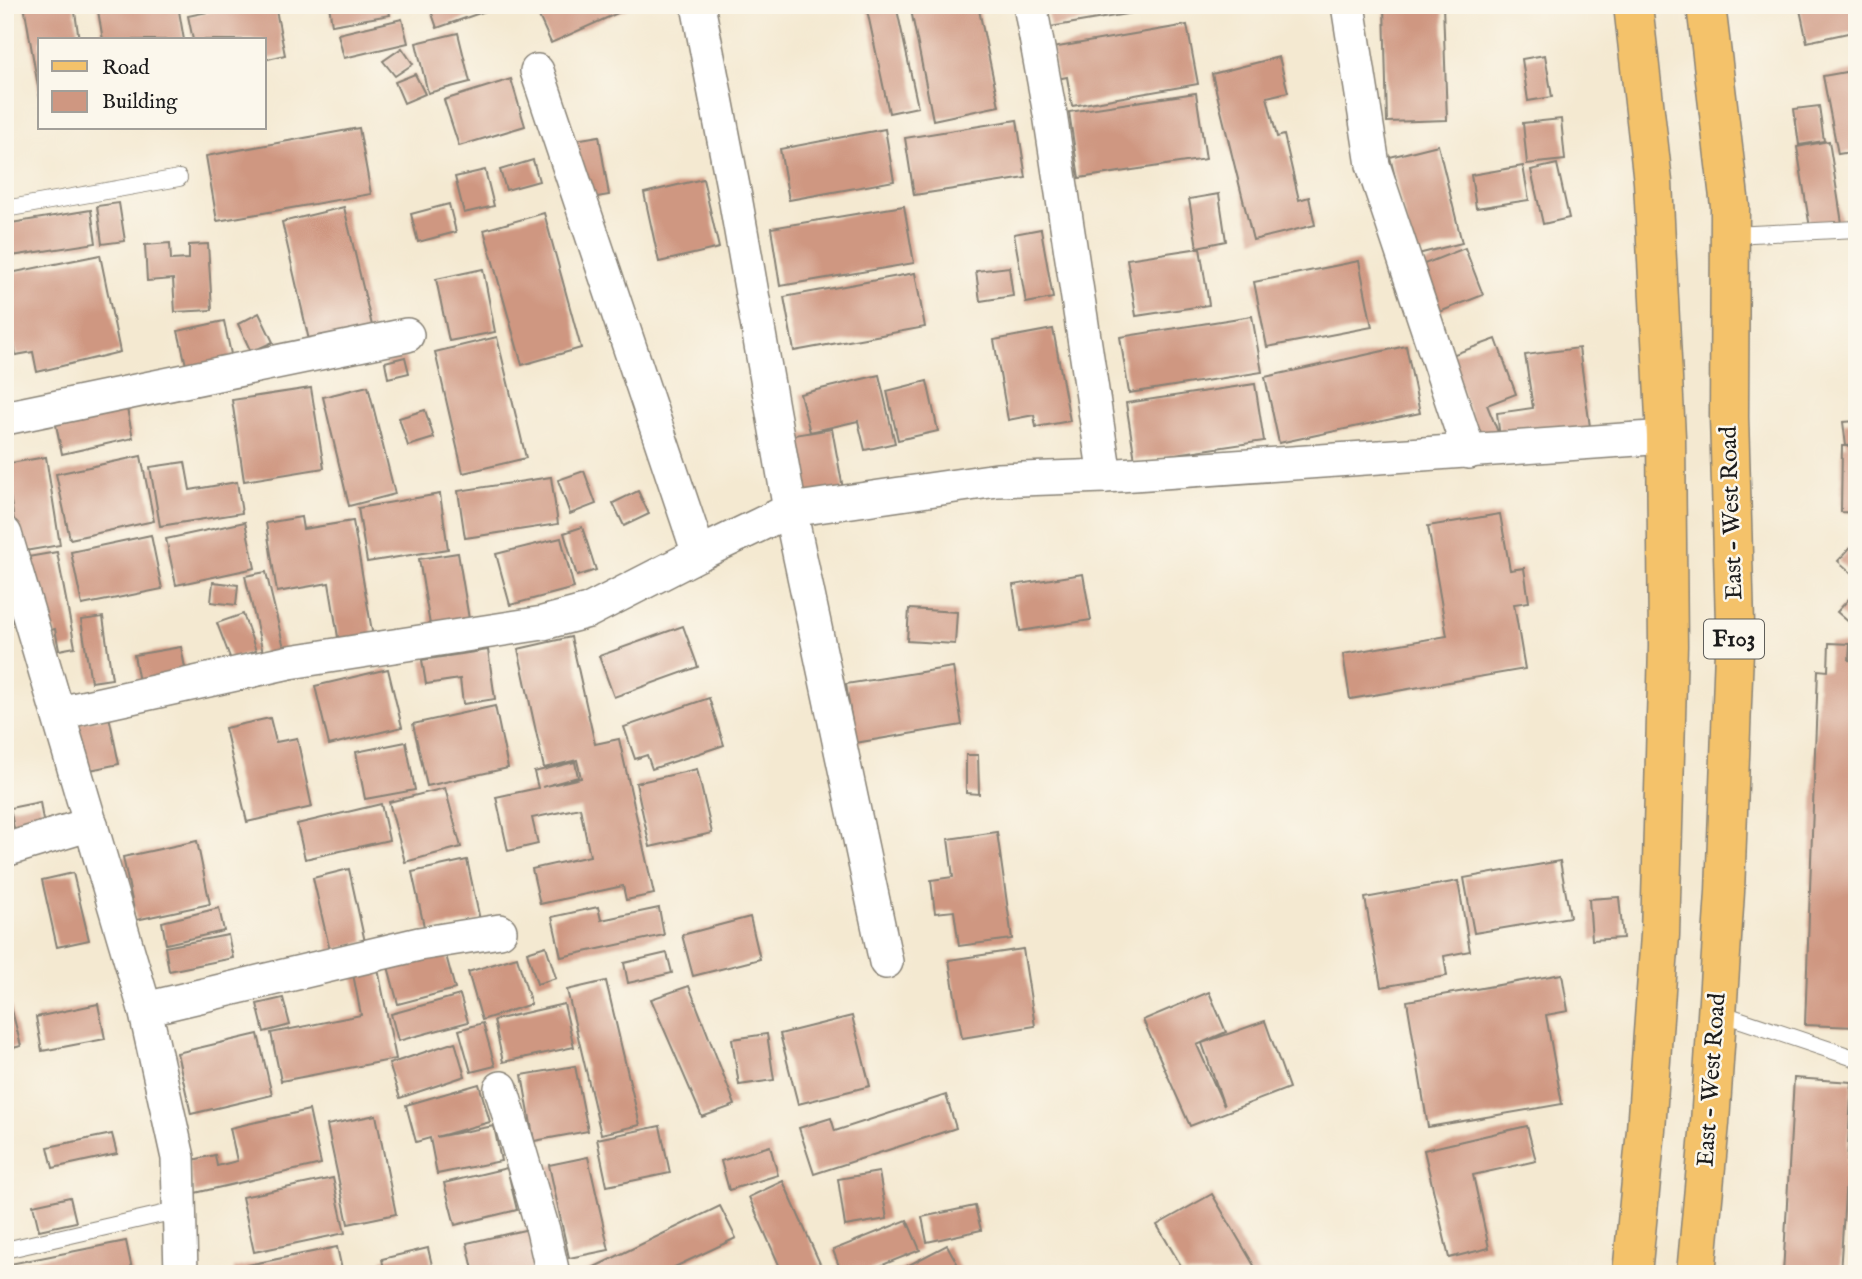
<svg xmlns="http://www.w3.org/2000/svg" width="1862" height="1279" font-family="'IM FELL English',serif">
  <rect width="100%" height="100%" fill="#fbf7ec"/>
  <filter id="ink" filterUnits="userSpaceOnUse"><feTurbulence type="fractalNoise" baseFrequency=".0143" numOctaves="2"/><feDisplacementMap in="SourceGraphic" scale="14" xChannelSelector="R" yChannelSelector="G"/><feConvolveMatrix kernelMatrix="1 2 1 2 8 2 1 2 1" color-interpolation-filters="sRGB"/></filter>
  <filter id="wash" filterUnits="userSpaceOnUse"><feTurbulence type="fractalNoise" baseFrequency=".00686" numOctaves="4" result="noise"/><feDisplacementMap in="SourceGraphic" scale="28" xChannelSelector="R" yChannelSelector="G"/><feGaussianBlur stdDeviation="1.57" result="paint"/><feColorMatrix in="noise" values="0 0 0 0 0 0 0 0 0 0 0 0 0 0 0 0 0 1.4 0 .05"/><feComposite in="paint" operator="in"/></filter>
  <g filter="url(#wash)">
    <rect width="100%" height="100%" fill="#f4e9d1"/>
    <g id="blocks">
      <!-- building -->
      <g fill="#cf9781">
        <polygon points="24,5 74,5 79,40 40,40 40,98"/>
        <polygon points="97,5 178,5 184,40 103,40"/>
        <polygon points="217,5 275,5 285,55 264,60 264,40 193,40 188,16 217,10"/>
        <polygon points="329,5 388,5 390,15 332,25"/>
        <polygon points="429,5 499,5 500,6 437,28"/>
        <polygon points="534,5 628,5 629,8 551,43"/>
        <polygon points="866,5 896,5 918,107 889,113"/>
        <polygon points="910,5 978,5 999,106 933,120"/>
        <polygon points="1047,5 1168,5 1168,7 1050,27"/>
        <polygon points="1384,5 1443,5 1447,120 1387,122"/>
        <polygon points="1799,5 1857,5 1857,31 1807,42"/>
        <polygon points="402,19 408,43 344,58 338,34"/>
        <polygon points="1187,25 1198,84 1072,106 1067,77 1057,79 1052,48"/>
        <polygon points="458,33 470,82 428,93 416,43"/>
        <polygon points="402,48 413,64 395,76 383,61"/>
        <polygon points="1545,55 1552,97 1528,101 1522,59"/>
        <polygon points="1279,57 1288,92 1267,97 1277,137 1284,135 1299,200 1309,197 1315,225 1253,240 1212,74"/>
        <polygon points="1857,70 1857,151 1838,154 1823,76"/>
        <polygon points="415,74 425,94 404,103 395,82"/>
        <polygon points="511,79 525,126 459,146 444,100"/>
        <polygon points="1196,93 1206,159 1079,178 1069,112"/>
        <polygon points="1819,106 1824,141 1799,145 1794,109"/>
        <polygon points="1561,119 1565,160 1527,164 1523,123"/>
        <polygon points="1017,120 1026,178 914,195 905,138"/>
        <polygon points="359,128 371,194 217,221 206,156"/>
        <polygon points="885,129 894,181 789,200 780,149"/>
        <polygon points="599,136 609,195 585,199 575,140"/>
        <polygon points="1829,141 1842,223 1810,228 1797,147"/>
        <polygon points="1438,145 1462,243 1414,255 1390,157"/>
        <polygon points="533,160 539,181 506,190 500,170"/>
        <polygon points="1557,164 1569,218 1543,224 1531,170"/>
        <polygon points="1523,166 1529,200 1476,208 1471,175"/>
        <polygon points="485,170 494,206 464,213 455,177"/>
        <polygon points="703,179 719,248 659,262 644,193"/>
        <polygon points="1219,194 1226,241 1197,247 1189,199"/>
        <polygon points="119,203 125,241 102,244 97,206"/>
        <polygon points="449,204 456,232 418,242 411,214"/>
        <polygon points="904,206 914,263 780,286 771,228"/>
        <polygon points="344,207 374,334 311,349 282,222"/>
        <polygon points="91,210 96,243 5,257 5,224"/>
        <polygon points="544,213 581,348 522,365 484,230"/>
        <polygon points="1041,229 1053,298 1026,303 1014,234"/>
        <polygon points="170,243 171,260 189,259 189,245 208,244 212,310 175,312 173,279 147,281 145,245"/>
        <polygon points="1200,248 1209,305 1136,316 1127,259"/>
        <polygon points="1465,248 1483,295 1437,313 1419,266"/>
        <polygon points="100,255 120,352 37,372 33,352 16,355 5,301 5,274"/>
        <polygon points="1359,261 1372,327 1267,347 1254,282"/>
        <polygon points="1009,267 1013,296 980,301 976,271"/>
        <polygon points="483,269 495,332 449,341 436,279"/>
        <polygon points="915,273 925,327 794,351 784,297"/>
        <polygon points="259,313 273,342 251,352 238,324"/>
        <polygon points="1252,316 1262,372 1129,393 1120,337"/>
        <polygon points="224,321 232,359 187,369 178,331"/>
        <polygon points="1053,329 1070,421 1036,427 1034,415 1008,420 994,340"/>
        <polygon points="497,337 526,458 463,473 435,352"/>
        <polygon points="1496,339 1516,394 1487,405 1500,437 1481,444 1449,356"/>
        <polygon points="1406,346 1420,413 1279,443 1265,377"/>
        <polygon points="1579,348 1591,434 1501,446 1497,413 1533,408 1525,355"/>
        <polygon points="405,357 409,373 388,378 385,362"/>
        <polygon points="879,375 895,443 865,450 858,421 810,432 800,394"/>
        <polygon points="927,381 938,431 898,440 887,391"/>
        <polygon points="1255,384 1264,441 1135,460 1126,403"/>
        <polygon points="368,386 395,494 349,506 323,397"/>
        <polygon points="311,388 324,468 244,481 232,400"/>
        <polygon points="126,404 133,438 62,454 55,420"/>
        <polygon points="425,410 434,438 408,446 399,418"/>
        <polygon points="1857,421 1857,445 1846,446 1843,422"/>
        <polygon points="832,429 844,494 799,502 788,436"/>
        <polygon points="1842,446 1857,446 1857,513 1841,512"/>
        <polygon points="141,456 154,521 70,539 56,474"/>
        <polygon points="46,457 60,545 19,552 5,464"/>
        <polygon points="185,462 190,490 237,482 242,513 160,526 150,467"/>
        <polygon points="584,471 596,504 570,514 558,480"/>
        <polygon points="551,477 558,524 465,538 458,491"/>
        <polygon points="638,491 649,514 624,526 613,503"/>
        <polygon points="440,494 448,549 367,562 358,508"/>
        <polygon points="1500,514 1510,570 1524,568 1529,602 1514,604 1525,669 1350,699 1343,654 1447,636 1428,526"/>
        <polygon points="301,517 303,529 353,521 373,637 339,643 329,583 277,592 266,523"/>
        <polygon points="245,522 255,568 176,585 166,539"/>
        <polygon points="582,527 596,570 577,576 564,533"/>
        <polygon points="151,535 162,589 82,605 71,552"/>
        <polygon points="561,538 574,588 510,605 496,554"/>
        <polygon points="1857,540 1857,578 1838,561"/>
        <polygon points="57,552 75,647 59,650 55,629 42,632 28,557"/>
        <polygon points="458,553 470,625 431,631 419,559"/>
        <polygon points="266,572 285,652 264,657 245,576"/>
        <polygon points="1083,574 1091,620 1020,631 1013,585"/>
        <polygon points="213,582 238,585 236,605 211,602"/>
        <polygon points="1857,590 1857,615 1850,623 1837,612"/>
        <polygon points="909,609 957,612 955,644 907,641"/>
        <polygon points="243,614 256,651 231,660 217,623"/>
        <polygon points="103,617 112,679 91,682 81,620"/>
        <polygon points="683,626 698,667 614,697 599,656"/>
        <polygon points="571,637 595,744 619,739 654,894 626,900 623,886 540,904 532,869 590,856 580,808 532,818 538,844 508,851 496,797 538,788 534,772 575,762 578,777 542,787 581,778 577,760 544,768 518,649"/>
        <polygon points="1829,643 1850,644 1849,660 1857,661 1857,1027 1805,1025 1818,670 1828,671"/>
        <polygon points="181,647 186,673 139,682 134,655"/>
        <polygon points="488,650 495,699 463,704 460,679 426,684 422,660"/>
        <polygon points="953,667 962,725 855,743 846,684"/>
        <polygon points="388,669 402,727 329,745 315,686"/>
        <polygon points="709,698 724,745 652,769 647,755 635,759 624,727"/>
        <polygon points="495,706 508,768 427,786 413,724"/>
        <polygon points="109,716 119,764 85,771 75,723"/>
        <polygon points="270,718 276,742 297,738 312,807 247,822 225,728"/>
        <polygon points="406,742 415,790 365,799 356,752"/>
        <polygon points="966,755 978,755 979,794 966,793"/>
        <polygon points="697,769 712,833 650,847 636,783"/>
        <polygon points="445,788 461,847 405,862 389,802"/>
        <polygon points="40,802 45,833 16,839 10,808"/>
        <polygon points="381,804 389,840 305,859 297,824"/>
        <polygon points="997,832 1012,939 959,946 954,911 935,913 931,880 953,877 948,839"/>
        <polygon points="197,841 210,904 136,920 123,857"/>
        <polygon points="467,860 480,920 425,931 412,872"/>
        <polygon points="1560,861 1570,917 1474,933 1464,878"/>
        <polygon points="349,869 365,942 330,951 313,878"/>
        <polygon points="73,873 89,940 57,947 42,880"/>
        <polygon points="1458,881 1470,951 1444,956 1447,976 1381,987 1365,898"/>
        <polygon points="1619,897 1623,938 1592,940 1589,899"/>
        <polygon points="598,907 601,920 659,908 664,935 561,957 552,917"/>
        <polygon points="219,908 224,931 166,944 162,922"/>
        <polygon points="750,917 760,959 693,976 682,935"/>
        <polygon points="228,935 233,958 169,971 165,947"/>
        <polygon points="443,944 455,989 398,1004 386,959"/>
        <polygon points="546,946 556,978 537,984 527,952"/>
        <polygon points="1023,949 1035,1026 962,1038 949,960"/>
        <polygon points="667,953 672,973 628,983 624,963"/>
        <polygon points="517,957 531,1004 482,1020 468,972"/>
        <polygon points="378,969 396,1059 281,1081 271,1033 361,1015 353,974"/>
        <polygon points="1562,974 1568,1011 1546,1015 1562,1104 1428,1127 1407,1001"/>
        <polygon points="606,981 640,1125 601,1134 567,990"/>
        <polygon points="5,983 21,1046 5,1050"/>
        <polygon points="689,986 735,1105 702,1117 651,999"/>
        <polygon points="1209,992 1226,1032 1197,1045 1224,1106 1202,1043 1265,1021 1289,1088 1190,1126 1143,1020"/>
        <polygon points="460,995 468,1022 398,1041 391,1014"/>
        <polygon points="283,998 290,1025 264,1032 257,1004"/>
        <polygon points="98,1004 105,1039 42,1051 36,1017"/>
        <polygon points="564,1004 574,1047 503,1062 494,1020"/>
        <polygon points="852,1016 870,1086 798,1104 780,1034"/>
        <polygon points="483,1023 495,1066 471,1072 459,1030"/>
        <polygon points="258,1034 272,1095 191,1114 177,1053"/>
        <polygon points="767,1034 774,1080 739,1085 732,1039"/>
        <polygon points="455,1042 465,1076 400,1098 389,1064"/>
        <polygon points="575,1066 588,1131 534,1141 522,1075"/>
        <polygon points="1794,1078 1852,1082 1840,1274 1783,1274"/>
        <polygon points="479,1084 490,1122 436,1137 494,1126 501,1161 437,1174 430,1138 416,1142 406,1105"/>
        <polygon points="946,1095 956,1128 814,1174 799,1128 831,1118 835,1131"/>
        <polygon points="309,1110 321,1164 195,1193 188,1161 215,1155 217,1166 237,1161 230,1128"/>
        <polygon points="376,1115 396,1214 348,1224 327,1125"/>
        <polygon points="660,1126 670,1173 607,1186 597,1139"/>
        <polygon points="1527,1126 1536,1161 1473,1175 1489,1248 1449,1258 1424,1150"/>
        <polygon points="112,1134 117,1154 53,1168 48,1147"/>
        <polygon points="770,1146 778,1175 729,1190 721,1161"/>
        <polygon points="588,1157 609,1250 569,1258 549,1165"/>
        <polygon points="507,1168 517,1210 455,1225 444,1183"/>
        <polygon points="879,1172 887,1219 845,1226 838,1179"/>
        <polygon points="333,1178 345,1233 254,1252 242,1197"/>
        <polygon points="783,1181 822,1268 809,1274 783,1274 749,1197"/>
        <polygon points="1212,1194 1259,1274 1186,1274 1157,1225"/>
        <polygon points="70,1197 76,1222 39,1230 33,1205"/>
        <polygon points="720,1206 736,1238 660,1274 580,1274"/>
        <polygon points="975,1206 981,1230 927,1242 922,1217"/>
        <polygon points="907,1220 920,1250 860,1274 842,1274 833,1250"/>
        <polygon points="538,1227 549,1274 474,1274 467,1243"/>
        <polygon points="126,1241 133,1274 5,1274 5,1265"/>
        <polygon points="947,1245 963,1274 892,1274"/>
        <polygon points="337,1247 343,1274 234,1274 233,1268"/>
        <polygon points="428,1248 434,1274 385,1274 382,1259"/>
      </g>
    </g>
  </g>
  <g filter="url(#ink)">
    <use href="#blocks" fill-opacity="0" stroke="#888276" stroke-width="2"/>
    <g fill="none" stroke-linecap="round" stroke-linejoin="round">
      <!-- service casing -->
      <g stroke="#888276" stroke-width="18">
        <g id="service">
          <polyline points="5,209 179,178"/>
          <polyline points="1732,235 1857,229"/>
          <polyline points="1717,1012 1857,1059"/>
          <polyline points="5,1250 180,1210"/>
        </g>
      </g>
      <!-- minor casing -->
      <g stroke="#888276" stroke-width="36">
        <g id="minor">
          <polyline points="698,5 735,197 790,510 886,962"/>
          <polyline points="1030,5 1050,114 1105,476"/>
          <polyline points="1348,5 1373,165 1469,452"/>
          <polyline points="537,71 699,554"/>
          <polyline points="5,418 407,335"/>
          <polyline points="5,534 145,1009 178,1158 181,1274"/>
          <polyline points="59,713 290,662 543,623 588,611 699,554 790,510 997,480 1105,476 1666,437"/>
          <polyline points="5,850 91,824"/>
          <polyline points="145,1009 419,944 500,931"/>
          <polyline points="501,1088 543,1230 553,1274"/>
        </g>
      </g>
      <!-- primary casing -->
      <g stroke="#888276" stroke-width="41">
        <g id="primary">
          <polyline points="1632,1274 1646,1130 1660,935 1668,646 1666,437 1653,182 1633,5"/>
          <polyline points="1696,1274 1710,1123 1725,892 1735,623 1729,417 1730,206 1706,5"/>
        </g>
      </g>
      <!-- service -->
      <use href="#service" stroke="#fff" stroke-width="16"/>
      <!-- minor -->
      <use href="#minor" stroke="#fff" stroke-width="33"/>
      <!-- primary -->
      <use href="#primary" stroke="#f4c26a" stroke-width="38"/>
    </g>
  </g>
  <g text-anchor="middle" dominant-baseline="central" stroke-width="5" stroke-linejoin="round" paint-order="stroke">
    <!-- shield labels -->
    <rect fill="#fbf7ec" stroke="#5f5e5a" stroke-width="2" x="1704" y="619.5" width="60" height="39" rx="5"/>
    <g font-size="23" font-weight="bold" fill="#1c1c1c">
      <text x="1734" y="639">F103</text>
    </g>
    <!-- street labels -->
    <g font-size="24" fill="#1c1c1c" stroke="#fbf7ec">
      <text transform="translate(1732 513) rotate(-92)">East - West Road</text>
      <text transform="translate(1712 1080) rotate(-86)">East - West Road</text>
    </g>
  </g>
  <!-- margin -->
  <rect width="1862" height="1279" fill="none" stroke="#fbf7ec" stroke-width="28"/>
  <!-- legend -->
  <rect x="38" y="38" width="228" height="91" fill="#fbf7ec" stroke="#a29f99" stroke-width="2"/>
  <rect x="52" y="61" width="35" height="10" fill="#f4c26a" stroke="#a29f99" stroke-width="2"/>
  <text x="102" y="74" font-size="21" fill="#1c1c1c">Road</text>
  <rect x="52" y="91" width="35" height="21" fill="#cf9781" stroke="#a29f99" stroke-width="2"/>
  <text x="102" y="108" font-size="21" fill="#1c1c1c">Building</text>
</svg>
